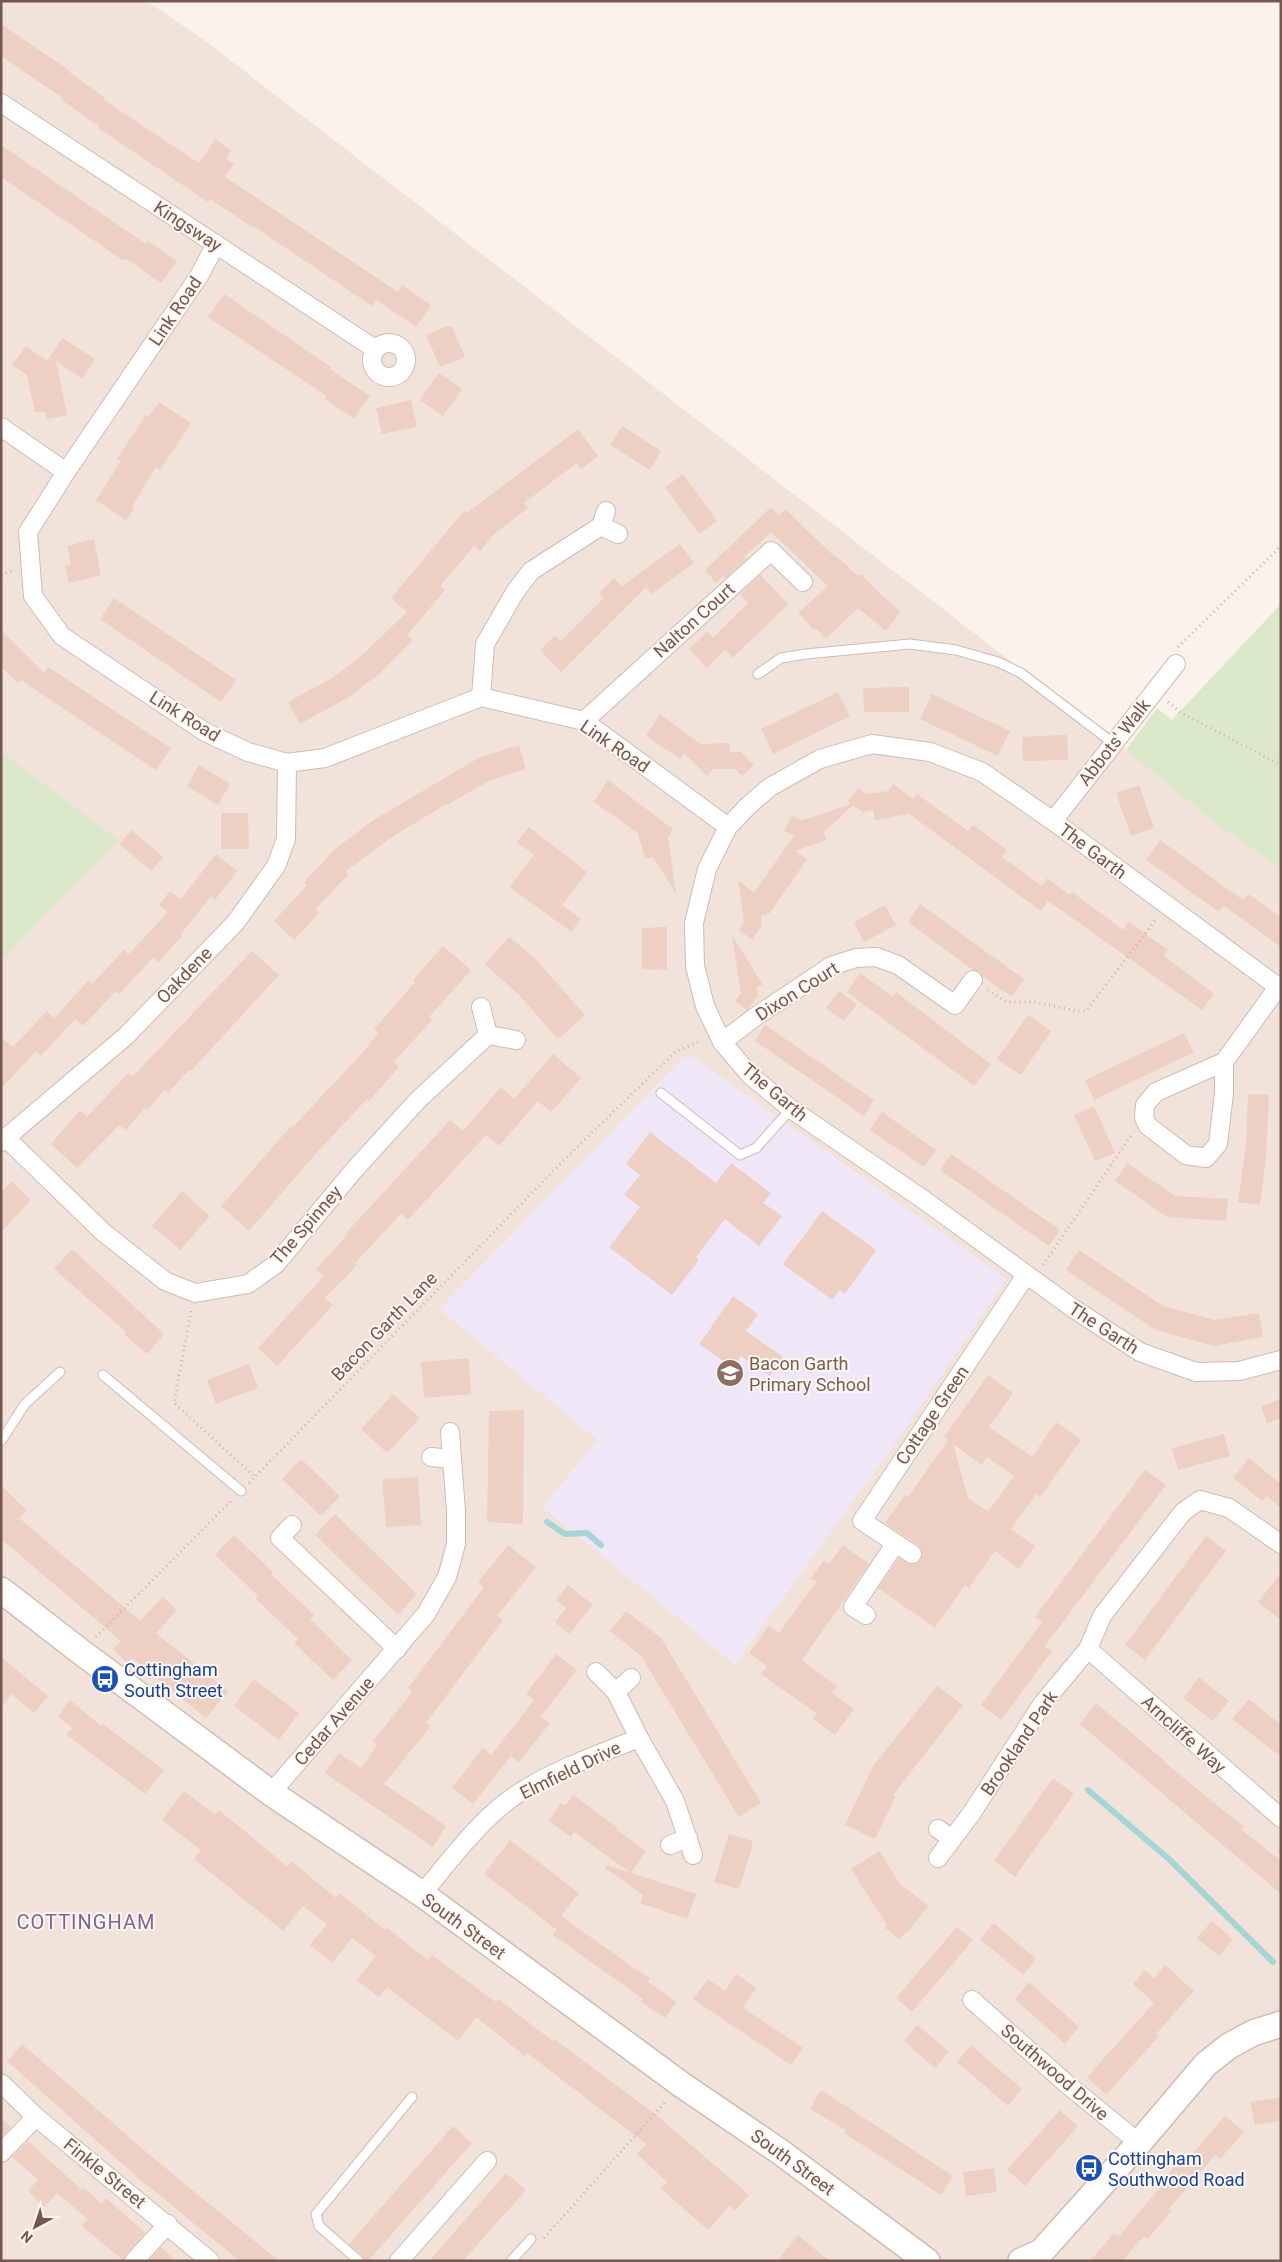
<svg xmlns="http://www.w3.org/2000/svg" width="1282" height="2262" font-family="Roboto,sans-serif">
  <rect width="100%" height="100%" fill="#fbf2eb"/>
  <!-- residential -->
  <path fill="#f2e3da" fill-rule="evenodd" d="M1 1H147L204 40 1126 750 1216 824 1281 869V2261H1ZM692 1057 1006 1279 900 1436 735 1664 543 1507 598 1440 440 1309 683 1058Z"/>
  <!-- education -->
  <polygon fill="#efe7f8" points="692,1057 1006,1279 900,1436 735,1664 543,1507 598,1440 440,1309 683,1058"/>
  <!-- green -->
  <g fill="#dbe8ca">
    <polygon points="1281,604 1281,869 1216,824 1126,750 1157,708 1172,720"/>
    <polygon points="1,752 118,840 1,961"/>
  </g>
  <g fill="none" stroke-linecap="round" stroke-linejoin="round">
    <!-- stream -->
    <g stroke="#a7d5d5" stroke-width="6">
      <polyline points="547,1522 565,1534 587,1533 601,1545"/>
      <polyline points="1088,1790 1170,1860 1273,1962"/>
    </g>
  </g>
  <!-- building -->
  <g fill="#eecfc4" fill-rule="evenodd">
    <polygon points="1,24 69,70 68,71 105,98 104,100 199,163 215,139 231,150 226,159 234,164 225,177 398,292 402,285 431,305 416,327 377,300 372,306 253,226 252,227 210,199 208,202 98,128 99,126 61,100 63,98 1,56"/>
    <polygon points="1,145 146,244 148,241 177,261 161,283 125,258 124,261 1,177"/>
    <polygon points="224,294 331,367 330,369 370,396 354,419 325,399 327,396 208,317"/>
    <polygon points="445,327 452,327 465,357 440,367 426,335"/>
    <polygon points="62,338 95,359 82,379 56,361 67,415 47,419 45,411 35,413 27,375 12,365 26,346 47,361"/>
    <polygon points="439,373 462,389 443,416 420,400"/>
    <polygon points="411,400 417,427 382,434 376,408"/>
    <polygon points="159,402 191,423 160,470 156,467 132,506 134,508 126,520 96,500 121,461 117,459 146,415 149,417"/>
    <polygon points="622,426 661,451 650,470 610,445"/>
    <polygon points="578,429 598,456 581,469 577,463 524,503 528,508 494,534 480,551 474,546 440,586 445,590 407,635 413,640 379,674 349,697 300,724 288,702 334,677 359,658 407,612 391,598 464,511 467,513"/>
    <polygon points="683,474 717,521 699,534 665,487"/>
    <polygon points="771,507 779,515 785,509 835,557 836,556 858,576 860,574 900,612 886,631 858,608 826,639 816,628 814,630 798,613 828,586 771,532 744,557 746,559 726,578 724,576 716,583 705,570"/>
    <polygon points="94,539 101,575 69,583 65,566 71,565 67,546"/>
    <polygon points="680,544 694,563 651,594 646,587 561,672 540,650 555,635 561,641 604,598 599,593 614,578 622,586"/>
    <polygon points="761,575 788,604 733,658 725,650 707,668 689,649 707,632 713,638 748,603 740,594"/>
    <polygon points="114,598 236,680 221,702 100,619"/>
    <polygon points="1,630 44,673 48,667 171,748 156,770 21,680 18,683 1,667"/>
    <polygon points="909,687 909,712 864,712 863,688"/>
    <polygon points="838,692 850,716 773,754 761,729"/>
    <polygon points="932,694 1010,731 998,756 920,719"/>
    <polygon points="660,714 701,744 730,743 730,752 741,752 754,765 742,776 735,769 713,769 707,776 684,753 680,759 646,736"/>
    <polygon points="1059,735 1067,735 1068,760 1023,761 1022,737"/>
    <polygon points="519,745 526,769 491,780 447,805 446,804 389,839 346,871 349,874 315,909 319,913 294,940 274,921 307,885 304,882 335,849 372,821 480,757"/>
    <polygon points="199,765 230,784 218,805 187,786"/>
    <polygon points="608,780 673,829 668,837 676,893 653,857 645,859 638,833 594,802"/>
    <polygon points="893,784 913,799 917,794 968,831 973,825 1007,850 1002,857 1042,886 1047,878 1070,895 1072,892 1123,930 1129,922 1168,950 1164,956 1214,994 1202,1010 1048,901 1041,911 909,814 875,820 873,810 863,812 853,805 824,832 826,840 795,851 807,859 770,913 761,915 762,925 752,940 739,930 744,922 738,880 754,893 794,835 784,831 792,816 801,820 810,818 851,804 848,801 858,788 866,794 875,793 888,791"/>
    <polygon points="1139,785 1154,828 1131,836 1116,793"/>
    <polygon points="221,813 248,813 249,849 221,849"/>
    <polygon points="529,827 587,872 562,905 581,919 571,932 510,887 534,855 517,842"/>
    <polygon points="131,830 163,857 151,871 119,844"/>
    <polygon points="1160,840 1243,900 1248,894 1281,917 1281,947 1224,906 1219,912 1146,860"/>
    <polygon points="216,854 237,871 215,900 211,896 181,934 183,935 158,962 153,958 119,994 116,991 83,1026 75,1019 41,1056 36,1051 1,1089 1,1037 13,1047 47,1011 54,1018 88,981 92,984 124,950 129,954 168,912 159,905 170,891 181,899"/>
    <polygon points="920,904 1024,979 1012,997 983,977 980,972 973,970 908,922"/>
    <polygon points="885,905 896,925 864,942 854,922"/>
    <polygon points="667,927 667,970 642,969 642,928"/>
    <polygon points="732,935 763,985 757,986 758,996 747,1010 735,1001 741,993"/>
    <polygon points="509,937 534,957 585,1015 558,1039 519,995 485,964"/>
    <polygon points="443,946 471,970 429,1017 432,1020 394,1062 399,1067 369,1101 367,1099 310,1160 249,1231 221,1206 291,1126 293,1127 363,1052 378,1033 374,1029 415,982 413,980"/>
    <polygon points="252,951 279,975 191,1071 189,1070 168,1093 165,1090 148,1109 146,1107 126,1130 119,1125 77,1168 51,1144 80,1110 87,1117 128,1073 133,1076"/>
    <polygon points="860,973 893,997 896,992 991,1064 974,1086 847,992"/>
    <polygon points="839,991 857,1004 844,1021 826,1008"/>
    <polygon points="1028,1015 1051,1031 1021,1075 997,1059"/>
    <polygon points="765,1025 874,1100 864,1116 755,1041"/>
    <polygon points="1184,1033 1194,1052 1094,1100 1085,1080"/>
    <polygon points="553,1054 581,1078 551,1112 538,1101 499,1146 486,1135 408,1220 401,1214 355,1263 357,1265 325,1298 333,1305 277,1366 258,1348 324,1276 316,1269 348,1234 347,1232 450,1120 463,1131 501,1087 514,1099"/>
    <polygon points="1248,1094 1269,1095 1266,1158 1260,1205 1238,1202 1246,1144"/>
    <polygon points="1094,1106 1115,1153 1095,1161 1074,1115"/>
    <polygon points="882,1112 936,1150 924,1167 870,1130"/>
    <polygon points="650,1132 716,1183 731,1163 771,1193 763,1203 782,1216 759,1246 725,1219 696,1257 699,1260 672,1295 609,1247 640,1207 624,1195 640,1175 626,1164"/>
    <polygon points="951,1154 1060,1230 1049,1246 940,1170"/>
    <polygon points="1127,1163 1175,1196 1228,1199 1226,1221 1167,1217 1115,1181"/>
    <polygon points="12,1181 31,1200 1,1232 1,1193"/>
    <polygon points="182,1191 210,1216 180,1250 152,1226"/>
    <polygon points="822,1211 876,1250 845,1294 840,1290 832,1300 783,1264"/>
    <polygon points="72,1249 164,1334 147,1354 124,1334 126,1332 54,1269"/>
    <polygon points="1079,1250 1163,1306 1215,1320 1259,1313 1263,1337 1214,1346 1156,1330 1066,1270"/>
    <polygon points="733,1296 758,1314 746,1331 783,1357 770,1376 741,1356 733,1368 699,1344"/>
    <polygon points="469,1358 471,1394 424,1398 421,1362"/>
    <polygon points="249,1364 258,1388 216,1404 207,1380"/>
    <path d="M988 1375 1013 1393 989 1427 1032 1457 1056 1422 1081 1440 1040 1497 1036 1494 1011 1529 1035 1546 1019 1569 995 1551 969 1588 965 1585 935 1628 878 1588 899 1558 912 1565 921 1560 923 1555 918 1545 885 1523 905 1495 908 1497 948 1440 944 1437ZM953 1444 982 1465 987 1457 1014 1476 988 1512 968 1498Z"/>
    <polygon points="393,1394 420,1418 387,1453 361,1429"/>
    <polygon points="1281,1399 1281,1418 1267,1423 1261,1406"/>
    <polygon points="524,1410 523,1524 487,1522 489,1411"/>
    <polygon points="1224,1434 1230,1456 1178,1470 1172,1448"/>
    <polygon points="1249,1458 1281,1484 1281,1508 1267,1496 1262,1501 1233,1478"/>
    <polygon points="301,1459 340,1496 321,1516 282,1479"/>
    <polygon points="1145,1470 1166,1485 1045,1646 1052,1651 1001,1720 981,1705 1042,1622 1035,1617"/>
    <polygon points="418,1477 421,1525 386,1527 382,1479"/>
    <polygon points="1,1485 27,1511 19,1518 140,1621 163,1597 177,1610 156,1633 228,1691 206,1718 132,1658 127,1663 113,1649 121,1641 1,1539"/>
    <polygon points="335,1514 417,1594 398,1615 315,1535"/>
    <polygon points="234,1535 273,1572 271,1574 314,1615 310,1619 352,1660 333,1680 294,1643 298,1639 256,1599 258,1596 215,1555"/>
    <polygon points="1206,1536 1226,1551 1145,1660 1125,1645"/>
    <polygon points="508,1545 536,1567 497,1616 503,1620 426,1723 431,1726 384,1784 446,1826 433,1847 325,1773 339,1753 361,1768 377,1745 373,1741 412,1692 408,1688 484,1587 478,1582"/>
    <polygon points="843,1545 869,1564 802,1660 837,1686 832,1693 854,1709 835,1735 813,1719 817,1714 761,1674 767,1666 749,1653 769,1625 779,1633 817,1581 811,1578 824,1560 829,1564"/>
    <polygon points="1281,1573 1281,1620 1258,1602"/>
    <polygon points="568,1585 593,1605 569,1634 555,1622 566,1608 556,1600"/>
    <polygon points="626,1611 661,1638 761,1803 739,1817 641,1656 610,1631"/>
    <polygon points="556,1654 577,1670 541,1716 550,1723 519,1762 511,1756 473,1804 452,1788 483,1748 491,1755 514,1726 534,1700 526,1694"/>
    <polygon points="1,1657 48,1696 34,1713 12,1694 1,1707"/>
    <polygon points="1199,1677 1229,1701 1213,1721 1183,1698"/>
    <polygon points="254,1679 299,1713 279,1740 234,1706"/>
    <polygon points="937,1686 963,1705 893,1795 896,1796 875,1839 845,1825 873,1766"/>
    <polygon points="1249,1699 1281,1725 1281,1757 1232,1719"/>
    <polygon points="70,1700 101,1726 103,1724 164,1770 145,1794 66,1734 72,1728 58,1716"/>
    <polygon points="1096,1703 1165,1761 1164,1762 1244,1827 1242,1830 1281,1861 1281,1894 1080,1724"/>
    <polygon points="1053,1778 1074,1794 1015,1877 994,1861"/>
    <polygon points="184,1791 215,1815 219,1810 287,1866 291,1861 336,1898 340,1893 385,1930 387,1928 428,1960 432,1955 496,2002 498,1999 553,2041 554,2039 660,2118 749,2195 735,2211 729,2206 708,2230 661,2189 667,2182 637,2154 646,2144 527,2053 525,2056 476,2017 458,2041 387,1987 379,1997 357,1980 376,1956 352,1938 332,1963 310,1945 327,1924 303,1906 283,1931 194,1859 201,1850 162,1820"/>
    <polygon points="573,1795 617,1827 616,1829 646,1851 631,1873 574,1832 571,1837 549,1821 561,1803 565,1806"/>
    <polygon points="729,1834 752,1841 752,1848 739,1889 714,1882"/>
    <polygon points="510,1840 579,1893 561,1916 650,1979 648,1982 676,2002 665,2018 641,2002 643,1999 553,1935 557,1930 484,1874"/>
    <polygon points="879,1851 900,1884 928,1906 906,1934 905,1933 899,1939 885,1928 887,1925 851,1869"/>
    <polygon points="607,1865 696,1894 687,1919 640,1903 643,1895 605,1868"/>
    <polygon points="1212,1921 1233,1939 1219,1956 1197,1938"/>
    <polygon points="994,1923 1036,1959 1023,1975 980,1939"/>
    <polygon points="957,1927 973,1940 912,2012 896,1998"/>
    <polygon points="1165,1965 1194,1991 1156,2034 1159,2036 1106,2095 1087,2077 1154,2003 1133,1984 1145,1970 1154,1978"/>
    <polygon points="736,1974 756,1988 743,2008 803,2048 791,2065 693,1999 708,1979 725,1991"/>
    <polygon points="1029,1982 1079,2027 1065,2044 1015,1999"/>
    <polygon points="917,2025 949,2051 935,2068 904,2041"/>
    <polygon points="22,2044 151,2156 279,2261 240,2261 137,2177 7,2061"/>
    <polygon points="971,2045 1022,2089 1008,2106 957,2062"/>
    <polygon points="821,2090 953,2176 941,2195 844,2133 846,2130 810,2109"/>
    <polygon points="1281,2097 1281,2121 1255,2125 1250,2102"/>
    <polygon points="1060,2110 1078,2126 1025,2186 1007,2170"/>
    <polygon points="1225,2116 1244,2132 1220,2159 1215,2155 1169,2209 1171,2211 1148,2239 1144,2236 1122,2261 1090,2261 1114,2233 1119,2236 1164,2183 1162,2181 1186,2153 1190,2157"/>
    <polygon points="1,2118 11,2127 1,2138"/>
    <polygon points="453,2126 472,2143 368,2261 365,2261 363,2256 349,2244"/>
    <polygon points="28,2141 82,2190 84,2188 101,2203 106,2198 145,2233 126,2254 124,2261 82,2226 88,2219 57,2193 44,2207 28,2191 38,2180 12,2157"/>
    <polygon points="994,2168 997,2192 966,2196 963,2172"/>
    <polygon points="506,2173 526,2190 469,2254 463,2261 429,2261"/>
    <polygon points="798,2235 829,2261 777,2261"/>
    <polygon points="161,2247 176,2261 149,2261"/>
  </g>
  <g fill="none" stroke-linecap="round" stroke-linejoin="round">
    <!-- lane casing -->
    <g stroke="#cfbbb3" stroke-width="11">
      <g id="lane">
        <polyline points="758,674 781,658 806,654 910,644 956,650 998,662 1021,673 1113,743"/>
        <polyline points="661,1093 740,1155 756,1148 791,1109"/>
        <polyline points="103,1375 241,1491"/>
        <polyline points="1,1441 25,1404 60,1372"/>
        <polyline points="359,2261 319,2226 316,2214 412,2097"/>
        <polyline points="511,2261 531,2239"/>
      </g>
    </g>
    <!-- street casing -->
    <g stroke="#cfbbb3" stroke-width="20">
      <g id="street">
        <polyline points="1,103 375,349"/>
        <polyline points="216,244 199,276 66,472 28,532 33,596 62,636 205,732 248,752 287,763 325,758 481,697 584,721 728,827"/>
        <circle cx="389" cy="360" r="17"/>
        <polyline points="1,427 66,472"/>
        <polyline points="606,511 601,526 618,534"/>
        <polyline points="481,697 485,644 515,592 531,571 601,526"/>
        <polyline points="584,721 771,551 803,582"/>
        <polyline points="1053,821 1176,664"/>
        <polyline points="1281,989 1053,821 982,772 930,752 872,744 820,759 770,787 748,806 728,827 707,869 694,923 695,966 705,1006 722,1042 750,1075 791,1109 924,1200 1074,1309 1140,1352 1196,1372 1239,1371 1281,1360"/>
        <polyline points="481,1007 488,1035 516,1040"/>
        <polyline points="722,1042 755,1017 831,966 856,958 876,957 898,965 955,1005 973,980"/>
        <polyline points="1224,1062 1156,1092 1145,1105 1144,1118 1148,1126 1186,1155 1206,1158 1218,1144 1224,1093 1224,1062 1278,987"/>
        <polyline points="6,1138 103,1232 165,1281 195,1293 248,1284 276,1264 355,1169 418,1100 488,1035"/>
        <polyline points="1,1142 126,1036 236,922 276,866 286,839 287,763"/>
        <polyline points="431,1457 452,1459"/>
        <polyline points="292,1525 280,1538 397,1649"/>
        <polyline points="912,1554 862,1521 1026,1275"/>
        <polyline points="866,1615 853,1607 895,1544"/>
        <polyline points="1088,1649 1281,1818"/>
        <polyline points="596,1672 616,1692 639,1738"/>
        <polyline points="616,1692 631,1678"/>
        <polyline points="271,1793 426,1614 447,1577 456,1544 456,1511 450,1432"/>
        <polyline points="938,1829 952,1839"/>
        <polyline points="670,1845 688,1838"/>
        <polyline points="938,1858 971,1814 1043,1703 1088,1649 1102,1616 1183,1512 1200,1500 1229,1508 1281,1544"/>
        <path d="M422 1894C452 1858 486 1811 527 1788 562 1767 602 1753 639 1738L675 1801 693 1855"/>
        <polyline points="972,2000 1068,2085 1139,2143"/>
        <polyline points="1,2083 36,2117 210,2261"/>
        <polyline points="1,2153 36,2117"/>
        <polyline points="134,2261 168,2224"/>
        <polyline points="399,2261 487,2161"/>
      </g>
    </g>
    <!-- secondary casing -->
    <g stroke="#d1bbb1" stroke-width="28">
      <g id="secondary">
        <polyline points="1,1590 81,1652 271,1793 422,1894 682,2085 779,2151 927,2261"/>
        <polyline points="1021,2261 1041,2252 1139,2143 1206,2064 1229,2046 1253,2033 1281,2024"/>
      </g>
    </g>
    <!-- path -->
    <g stroke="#d4b2a7" stroke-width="3" stroke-dasharray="1 4" stroke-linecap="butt">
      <polyline points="1,575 13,570"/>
      <polyline points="1178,647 1281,546"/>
      <polyline points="1168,702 1180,712 1281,765"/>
      <polyline points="988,990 1007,1002 1036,1002 1076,1011 1086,1011 1157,918"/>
      <polyline points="1043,1265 1132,1134"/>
      <polyline points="191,1311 174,1403 255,1477"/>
      <polyline points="249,1483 564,1160 675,1052 701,1041"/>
      <polyline points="96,1637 231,1501"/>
      <polyline points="544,2238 666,2101"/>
    </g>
    <!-- lane -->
    <use href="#lane" stroke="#fff" stroke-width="9"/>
    <!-- street -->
    <use href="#street" stroke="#fff" stroke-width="18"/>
    <!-- secondary -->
    <use href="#secondary" stroke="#fff" stroke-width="25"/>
  </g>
  <!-- icons -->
  <defs>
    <g id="school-disc" transform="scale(1.4375)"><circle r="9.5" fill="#8d6e63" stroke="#fef7f1"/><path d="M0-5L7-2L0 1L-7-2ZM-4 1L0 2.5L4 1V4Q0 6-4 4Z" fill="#fff"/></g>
    <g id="bus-disc" transform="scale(1.4375)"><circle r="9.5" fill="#1a4fb4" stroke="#fef7f1"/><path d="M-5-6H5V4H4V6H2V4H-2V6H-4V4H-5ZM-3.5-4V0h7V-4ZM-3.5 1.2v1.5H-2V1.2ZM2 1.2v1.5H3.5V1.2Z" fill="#fff"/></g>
  </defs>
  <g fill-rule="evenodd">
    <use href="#school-disc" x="730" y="1373"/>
    <use href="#bus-disc" x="105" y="1679"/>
    <use href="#bus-disc" x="1089" y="2168"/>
  </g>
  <g text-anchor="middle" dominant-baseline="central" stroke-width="4" stroke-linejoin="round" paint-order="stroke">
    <!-- street labels -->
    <g font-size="18" fill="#74574f" stroke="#fef7f1">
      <text transform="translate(188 226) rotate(33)">Kingsway</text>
      <text transform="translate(175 311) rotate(-56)">Link Road</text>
      <text transform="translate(694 620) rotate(-42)">Nalton Court</text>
      <text transform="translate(185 716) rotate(32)">Link Road</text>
      <text transform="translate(1114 742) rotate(-52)">Abbots' Walk</text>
      <text transform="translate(615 746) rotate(34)">Link Road</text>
      <text transform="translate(1093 851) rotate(37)">The Garth</text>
      <text transform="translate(184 975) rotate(-46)">Oakdene</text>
      <text transform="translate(797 991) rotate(-32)">Dixon Court</text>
      <text transform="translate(775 1092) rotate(40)">The Garth</text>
      <text transform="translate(306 1225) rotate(-49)">The Spinney</text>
      <text transform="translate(384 1326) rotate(-46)">Bacon Garth Lane</text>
      <text transform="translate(1104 1328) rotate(33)">The Garth</text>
      <text transform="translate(932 1415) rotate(-56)">Cottage Green</text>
      <text transform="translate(334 1721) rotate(-49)">Cedar Avenue</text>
      <text transform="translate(1184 1734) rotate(42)">Arncliffe Way</text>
      <text transform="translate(1019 1743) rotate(-56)">Brookland Park</text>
      <text transform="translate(570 1770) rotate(-26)">Elmfield Drive</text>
      <text transform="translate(464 1926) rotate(36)">South Street</text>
      <text transform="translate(1055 2072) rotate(41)">Southwood Drive</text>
      <text transform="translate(793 2162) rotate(36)">South Street</text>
      <text transform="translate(105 2173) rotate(39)">Finkle Street</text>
    </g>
    <!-- education labels -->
    <g font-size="18" fill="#785e54" stroke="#fef7f1" text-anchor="start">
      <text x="749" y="1363">Bacon Garth<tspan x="749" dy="21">Primary School</tspan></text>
    </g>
    <!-- transit labels -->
    <g font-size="18" fill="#164399" stroke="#fef7f1" text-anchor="start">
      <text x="124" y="1669">Cottingham<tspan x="124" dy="21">South Street</tspan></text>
      <text x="1108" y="2158">Cottingham<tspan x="1108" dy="21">Southwood Road</tspan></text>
    </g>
    <!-- quarter labels -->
    <g font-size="20" letter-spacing="1" fill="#7c6790" stroke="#fef7f1">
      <text x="86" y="1922">COTTINGHAM</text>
    </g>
  </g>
  <!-- border -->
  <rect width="1282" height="2262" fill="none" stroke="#74574f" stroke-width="5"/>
  <!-- north arrow -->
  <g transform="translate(35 2227) rotate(220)" stroke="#fef7f1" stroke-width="4" paint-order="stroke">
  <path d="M0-4L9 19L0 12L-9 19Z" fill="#74574f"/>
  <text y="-8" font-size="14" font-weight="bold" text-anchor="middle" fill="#74574f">N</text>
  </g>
</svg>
